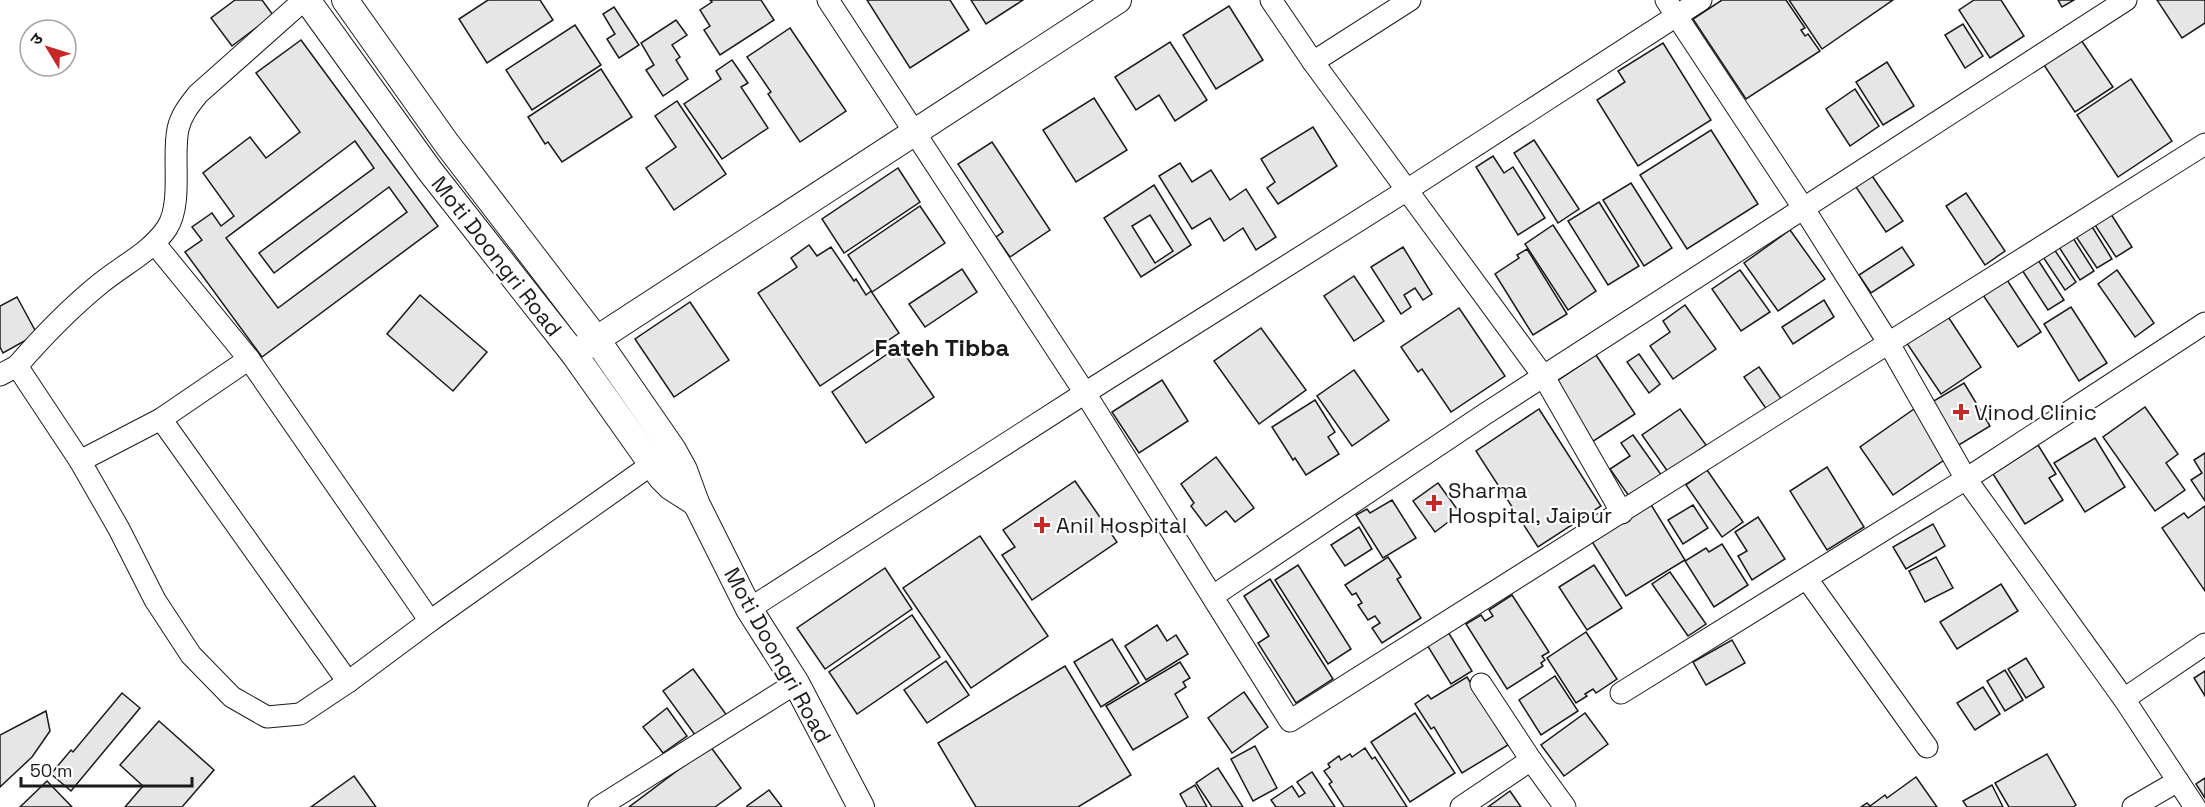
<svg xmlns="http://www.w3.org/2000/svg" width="2205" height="807" font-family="'Space Grotesk','Noto Sans Devanagari',sans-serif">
  <rect width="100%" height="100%" fill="#fff"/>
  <!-- building -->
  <g fill="#e6e6e6" stroke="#1a1a1a" stroke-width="1.5" fill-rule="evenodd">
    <polygon points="235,0 262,0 273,15 232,46 211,18"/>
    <polygon points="488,0 540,0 553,20 487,63 459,19"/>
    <polygon points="710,0 761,0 774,20 720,55 704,30 710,26 700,10 712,2"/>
    <polygon points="867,0 950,0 969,30 910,68"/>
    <polygon points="971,0 1023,0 986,24"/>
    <polygon points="1722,0 1786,0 1805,28 1801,30 1805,36 1808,34 1820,51 1746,99 1693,19"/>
    <polygon points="1789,0 1893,0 1822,49"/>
    <polygon points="1974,0 2001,0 2024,36 1990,58 1959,10"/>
    <polygon points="2058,0 2074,0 2062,7"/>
    <polygon points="2157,0 2205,0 2205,23 2182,38"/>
    <polygon points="1229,6 1263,60 1216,89 1183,35"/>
    <polygon points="614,7 639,45 619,58 607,39 615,34 603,14"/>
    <polygon points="676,20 687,35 672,45 680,57 676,60 688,79 663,96 646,70 654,65 641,43"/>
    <polygon points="1963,24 1983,56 1965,68 1945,35"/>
    <polygon points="575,25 601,65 532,110 506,70"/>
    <polygon points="790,28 846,111 800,142 768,94 771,92 747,57"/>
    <polygon points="2079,37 2113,87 2075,112 2042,62"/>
    <path d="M301 40 438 226 262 357 185 252 202 240 192 227 212 213 221 226 234 216 203 173 250 137 266 158 300 132 256 73ZM355 141 374 168 259 253 274 273 389 187 407 212 278 308 226 238Z"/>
    <polygon points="1170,42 1207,100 1175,121 1159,95 1136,110 1115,77"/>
    <polygon points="1663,43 1711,120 1638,166 1597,100 1625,82 1618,71"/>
    <polygon points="732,60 748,83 741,87 768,128 722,159 684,104 721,79 716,71"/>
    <polygon points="1887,62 1914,106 1883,125 1856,82"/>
    <polygon points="601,69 632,117 562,162 548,142 545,144 528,117"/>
    <polygon points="2131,79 2172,141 2118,177 2077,115"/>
    <polygon points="1855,89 1879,126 1850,146 1826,109"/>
    <polygon points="1094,98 1127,150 1076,182 1043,130"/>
    <polygon points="677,101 726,174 674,210 646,168 676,147 655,116"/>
    <polygon points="1313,127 1337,166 1278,204 1267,188 1275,182 1261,159"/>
    <polygon points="1711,130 1758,204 1687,249 1640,175"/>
    <polygon points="1534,140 1579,209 1558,223 1514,153"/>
    <polygon points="992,142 1050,230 1010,257 996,237 1003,232 958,164"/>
    <polygon points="1493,156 1504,173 1513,167 1545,218 1518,235 1476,167"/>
    <polygon points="1180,163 1192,182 1211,170 1230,200 1246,189 1276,237 1256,250 1243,228 1224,241 1210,218 1192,229 1159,176"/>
    <polygon points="898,168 920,202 844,253 822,219"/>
    <polygon points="1870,173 1903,221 1886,232 1854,184"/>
    <polygon points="1631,183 1672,248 1644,266 1603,200"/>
    <path d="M1154 185 1191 245 1141 277 1104 218ZM1150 215 1173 251 1155 263 1132 226Z"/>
    <polygon points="1966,193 2005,251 1985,265 1946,206"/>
    <polygon points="1599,202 1639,266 1608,285 1568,221"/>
    <polygon points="920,206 945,243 872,292 848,255"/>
    <polygon points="2109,211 2132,247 2116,257 2093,222"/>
    <polygon points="1553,225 1596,291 1568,310 1525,244"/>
    <polygon points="2091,225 2112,259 2097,268 2075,235"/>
    <polygon points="1790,230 1825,279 1778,311 1744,263"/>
    <polygon points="2073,238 2094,271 2080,280 2059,247"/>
    <polygon points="809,245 817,256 831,247 854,281 856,279 866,295 871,291 899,333 820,386 758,293 797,267 791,258"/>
    <polygon points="1403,247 1432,294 1423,300 1415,288 1404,295 1411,307 1401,314 1371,267"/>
    <polygon points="1902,247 1914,265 1871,293 1859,275"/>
    <polygon points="1527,249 1567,314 1533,335 1495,274 1519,258 1517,255"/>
    <polygon points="2054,249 2076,282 2065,290 2043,257"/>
    <polygon points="2038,260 2064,300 2048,310 2022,270"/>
    <polygon points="962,269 977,292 925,327 909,304"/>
    <polygon points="1740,270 1770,312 1741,331 1712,289"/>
    <polygon points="2117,270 2154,323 2135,337 2098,284"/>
    <polygon points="1354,276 1384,321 1354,341 1324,296"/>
    <polygon points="2007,280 2041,332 2018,347 1983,295"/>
    <polygon points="420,295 487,352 453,391 387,334"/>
    <polygon points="17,297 37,334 3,353 0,347 0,306"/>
    <polygon points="1824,300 1834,317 1793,344 1782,327"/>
    <polygon points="690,302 729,360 674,397 635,339"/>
    <polygon points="1685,305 1716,349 1673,379 1650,346 1670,332 1663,321"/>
    <polygon points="2071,307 2107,363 2079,381 2044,324"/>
    <polygon points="1459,308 1505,376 1451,412 1422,369 1418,372 1401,347"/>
    <polygon points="1945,312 1981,367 1941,394 1904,339"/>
    <polygon points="1261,328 1306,390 1259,424 1214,361"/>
    <polygon points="899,346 934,397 866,443 832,392"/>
    <polygon points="1639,354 1660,384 1649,393 1627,362"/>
    <polygon points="1596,355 1635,414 1592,442 1554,383"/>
    <polygon points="1759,367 1782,400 1767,410 1744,377"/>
    <polygon points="1354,370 1389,420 1352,446 1317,396"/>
    <polygon points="1162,380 1188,421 1139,453 1112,412"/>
    <polygon points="1964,383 1990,426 1954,448 1927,405"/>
    <polygon points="1315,400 1335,432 1328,437 1339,454 1306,475 1295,458 1293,460 1272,427"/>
    <polygon points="2145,407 2178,454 2166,463 2185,490 2155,511 2103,437"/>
    <polygon points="1539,409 1601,506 1538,547 1476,451"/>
    <polygon points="1680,409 1706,445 1668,472 1642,435"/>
    <polygon points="1914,409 1947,458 1893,495 1860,447"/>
    <polygon points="1633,435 1662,476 1631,499 1610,469 1630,456 1621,443"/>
    <polygon points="2095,438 2125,487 2085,512 2054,463"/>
    <polygon points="2038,445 2056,474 2049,478 2063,500 2025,524 1993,474"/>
    <polygon points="2205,453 2205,501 2191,480 2202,473 2194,460"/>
    <polygon points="1216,457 1254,508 1235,522 1226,511 1206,526 1191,506 1194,503 1181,484"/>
    <polygon points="1827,467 1864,527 1827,550 1790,491"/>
    <polygon points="1707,470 1743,522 1722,537 1686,485"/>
    <polygon points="1075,481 1117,542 1032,600 1002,555 1015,547 1003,530"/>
    <polygon points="1438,483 1460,513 1435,532 1413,501"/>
    <polygon points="1392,500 1416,538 1383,558 1356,515 1367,509 1370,513"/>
    <polygon points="1650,503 1685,560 1626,596 1591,540"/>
    <polygon points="1693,505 1708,528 1683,544 1668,520"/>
    <polygon points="2205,506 2205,591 2162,528 2184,513 2188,518"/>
    <polygon points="1758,517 1785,559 1752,580 1738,556 1747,551 1735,532"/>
    <polygon points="1933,524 1945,546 1906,569 1893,547"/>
    <polygon points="1359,527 1372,549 1345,566 1331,545"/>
    <polygon points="980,536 1048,636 971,688 903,588"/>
    <polygon points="1722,544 1748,585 1714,607 1685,561 1706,548 1709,552"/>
    <polygon points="1388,557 1401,577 1397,579 1421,618 1382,643 1372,628 1380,623 1375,616 1368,620 1358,605 1362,603 1356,593 1352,595 1345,585"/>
    <polygon points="1936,557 1953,588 1925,602 1909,571"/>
    <polygon points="1298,565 1351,649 1328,664 1275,580"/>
    <polygon points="1594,565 1622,608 1587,630 1559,587"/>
    <polygon points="885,568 912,609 825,669 797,628"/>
    <polygon points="1670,572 1706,624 1688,636 1652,584"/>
    <polygon points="1270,579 1333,679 1296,703 1258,643 1269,636 1244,596"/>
    <polygon points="2001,584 2018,611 1957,649 1940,622"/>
    <polygon points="1512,595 1549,652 1542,656 1545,660 1541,663 1543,666 1507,689 1466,624 1481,615 1485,621 1493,616 1489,610"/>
    <polygon points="912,615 940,657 857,714 829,672"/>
    <polygon points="1157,625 1167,641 1176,635 1188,654 1146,680 1125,646"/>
    <polygon points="1445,627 1472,671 1451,684 1424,640"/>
    <polygon points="1586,632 1617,679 1596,693 1593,689 1585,694 1587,696 1576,703 1547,658"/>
    <polygon points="1112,639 1139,683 1101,707 1074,662"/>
    <polygon points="1732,640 1745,663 1706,685 1693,662"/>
    <polygon points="2026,658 2044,687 2026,698 2008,669"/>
    <polygon points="946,661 969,695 927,723 904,690"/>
    <polygon points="1180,662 1190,678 1183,682 1186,687 1175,694 1188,717 1133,750 1106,706"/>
    <polygon points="1065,666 1131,775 1078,807 976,807 938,743"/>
    <polygon points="693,669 728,717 698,739 663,691"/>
    <polygon points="2005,670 2023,700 2005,711 1987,681"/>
    <polygon points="2205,671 2205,696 2194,678"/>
    <polygon points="1555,676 1578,711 1541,735 1519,700"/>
    <polygon points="1467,677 1508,745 1462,773 1434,727 1431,729 1415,704 1428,695 1431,699"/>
    <polygon points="1983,687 2000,714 1975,730 1957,703"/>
    <polygon points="1244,692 1268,727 1232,753 1208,718"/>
    <polygon points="122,693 140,708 71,791 51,774 71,750 73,752"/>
    <polygon points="667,708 687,736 663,753 643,727"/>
    <polygon points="46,711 50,731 32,757 0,787 0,735"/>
    <polygon points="1415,713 1455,773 1410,802 1371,742"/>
    <polygon points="1585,713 1608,744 1564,776 1541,745"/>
    <polygon points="159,721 214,770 182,807 125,807 143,786 120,765"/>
    <polygon points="710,746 741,788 715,807 629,807"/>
    <polygon points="1255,746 1277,788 1253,801 1231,759"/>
    <polygon points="1365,748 1372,759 1375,757 1407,807 1344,807 1329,784 1332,782 1324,771 1330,767 1328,764 1339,756 1341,760 1350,754 1352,757"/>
    <polygon points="2047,754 2076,805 2073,807 2009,807 1995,783"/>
    <polygon points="1218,768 1243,807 1212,807 1196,783"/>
    <polygon points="1312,772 1335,807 1276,807 1271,800 1292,786 1299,797 1305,793 1297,782"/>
    <polygon points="354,776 376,807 311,807"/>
    <polygon points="1916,777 1937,807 1861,807 1867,803 1870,806 1885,795 1887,798"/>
    <polygon points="2205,778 2205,798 2196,784"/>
    <polygon points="47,781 72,807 20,807"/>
    <polygon points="1195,785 1207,807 1187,807 1180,794"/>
    <polygon points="1992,785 2003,807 1967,807 1963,801"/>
    <polygon points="769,790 782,807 747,807 747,806"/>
    <polygon points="1510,791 1521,807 1488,807"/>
  </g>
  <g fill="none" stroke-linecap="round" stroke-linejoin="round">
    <!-- minor casing -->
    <g stroke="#1a1a1a" stroke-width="23">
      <g id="minor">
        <path d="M828 0 1085 393 1290 721C1596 529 1899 335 2205 144"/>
        <polyline points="1271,0 1313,62 1544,377 1622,513"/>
        <polyline points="1666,0 1804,209 1888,342 1966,479 2124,699 2195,807"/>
        <polyline points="1313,62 1410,0"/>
        <polyline points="155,244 249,359"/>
        <path d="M17 366C43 336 70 308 101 283 123 265 151 252 167 228 183 203 172 157 178 129 181 115 190 104 198 94L304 0"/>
        <polyline points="0,375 17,366 80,461 161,419"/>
        <polyline points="80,461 119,529 155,600 191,655 232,697 267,717 300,714 348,682 430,621 665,455"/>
        <polyline points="1807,579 1927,747"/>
        <polyline points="1213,596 1485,414 2126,0"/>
        <polyline points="749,609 1085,393 1407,190 1701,0"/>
        <polyline points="348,682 161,419 249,359 430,621"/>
        <polyline points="1481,684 1531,760"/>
        <polyline points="1621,693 1966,479 2205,323"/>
        <polyline points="2124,699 2205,644"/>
        <polyline points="599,807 796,683"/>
        <polyline points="1461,807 1531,760 1565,807"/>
        <polyline points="2133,807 2178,781"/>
      </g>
    </g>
    <!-- tertiary casing -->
    <g stroke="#1a1a1a" stroke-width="28">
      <g id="tertiary">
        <polyline points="307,0 430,171 574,354 661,477 671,487 696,503"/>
        <polyline points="345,0 447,144 597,340 673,450 684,470 696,503 749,609 796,683 861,807"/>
        <polyline points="574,354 1118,0"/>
      </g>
    </g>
    <!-- minor -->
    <use href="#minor" stroke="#fff" stroke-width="21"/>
    <!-- tertiary -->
    <use href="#tertiary" stroke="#fff" stroke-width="26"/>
  </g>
  <!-- markers -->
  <g fill="#c62828" stroke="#fff" stroke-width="2">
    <path d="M1958 403h6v6h6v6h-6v6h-6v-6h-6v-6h6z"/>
    <path d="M1431 494h6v6h6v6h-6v6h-6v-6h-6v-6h6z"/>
    <path d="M1039 516h6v6h6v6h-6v6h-6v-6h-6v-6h6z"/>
  </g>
  <g text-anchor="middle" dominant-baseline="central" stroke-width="4.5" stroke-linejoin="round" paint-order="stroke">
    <!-- street labels -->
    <g font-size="22" fill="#1a1a1a" stroke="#fff">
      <text transform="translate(497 256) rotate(52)">Moti Doongri Road</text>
      <text transform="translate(778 655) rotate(61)">Moti Doongri Road</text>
    </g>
    <!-- poi labels -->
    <g font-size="22" fill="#1a1a1a" stroke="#fff" text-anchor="start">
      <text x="1974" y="412">Vinod Clinic</text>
      <text x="1448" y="490">Sharma<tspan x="1448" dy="25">Hospital, Jaipur</tspan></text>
      <text x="1056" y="525">Anil Hospital</text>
    </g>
    <!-- neighbourhood labels -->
    <g font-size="24" font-weight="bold" fill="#1a1a1a" stroke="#fff">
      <text x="942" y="347">Fateh Tibba</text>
    </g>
  </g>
  <!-- north arrow -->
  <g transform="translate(48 48) rotate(308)"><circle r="28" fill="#ffffff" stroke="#a3a3a3" stroke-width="1.5"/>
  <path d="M0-4.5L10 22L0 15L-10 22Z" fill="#c62828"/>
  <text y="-9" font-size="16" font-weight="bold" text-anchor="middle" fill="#1a1a1a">उ</text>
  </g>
  <!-- scale -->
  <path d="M21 777v9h171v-9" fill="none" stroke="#1a1a1a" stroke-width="3"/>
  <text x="30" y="777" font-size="18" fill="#1a1a1a" stroke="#ffffff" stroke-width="4.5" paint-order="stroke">50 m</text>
</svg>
